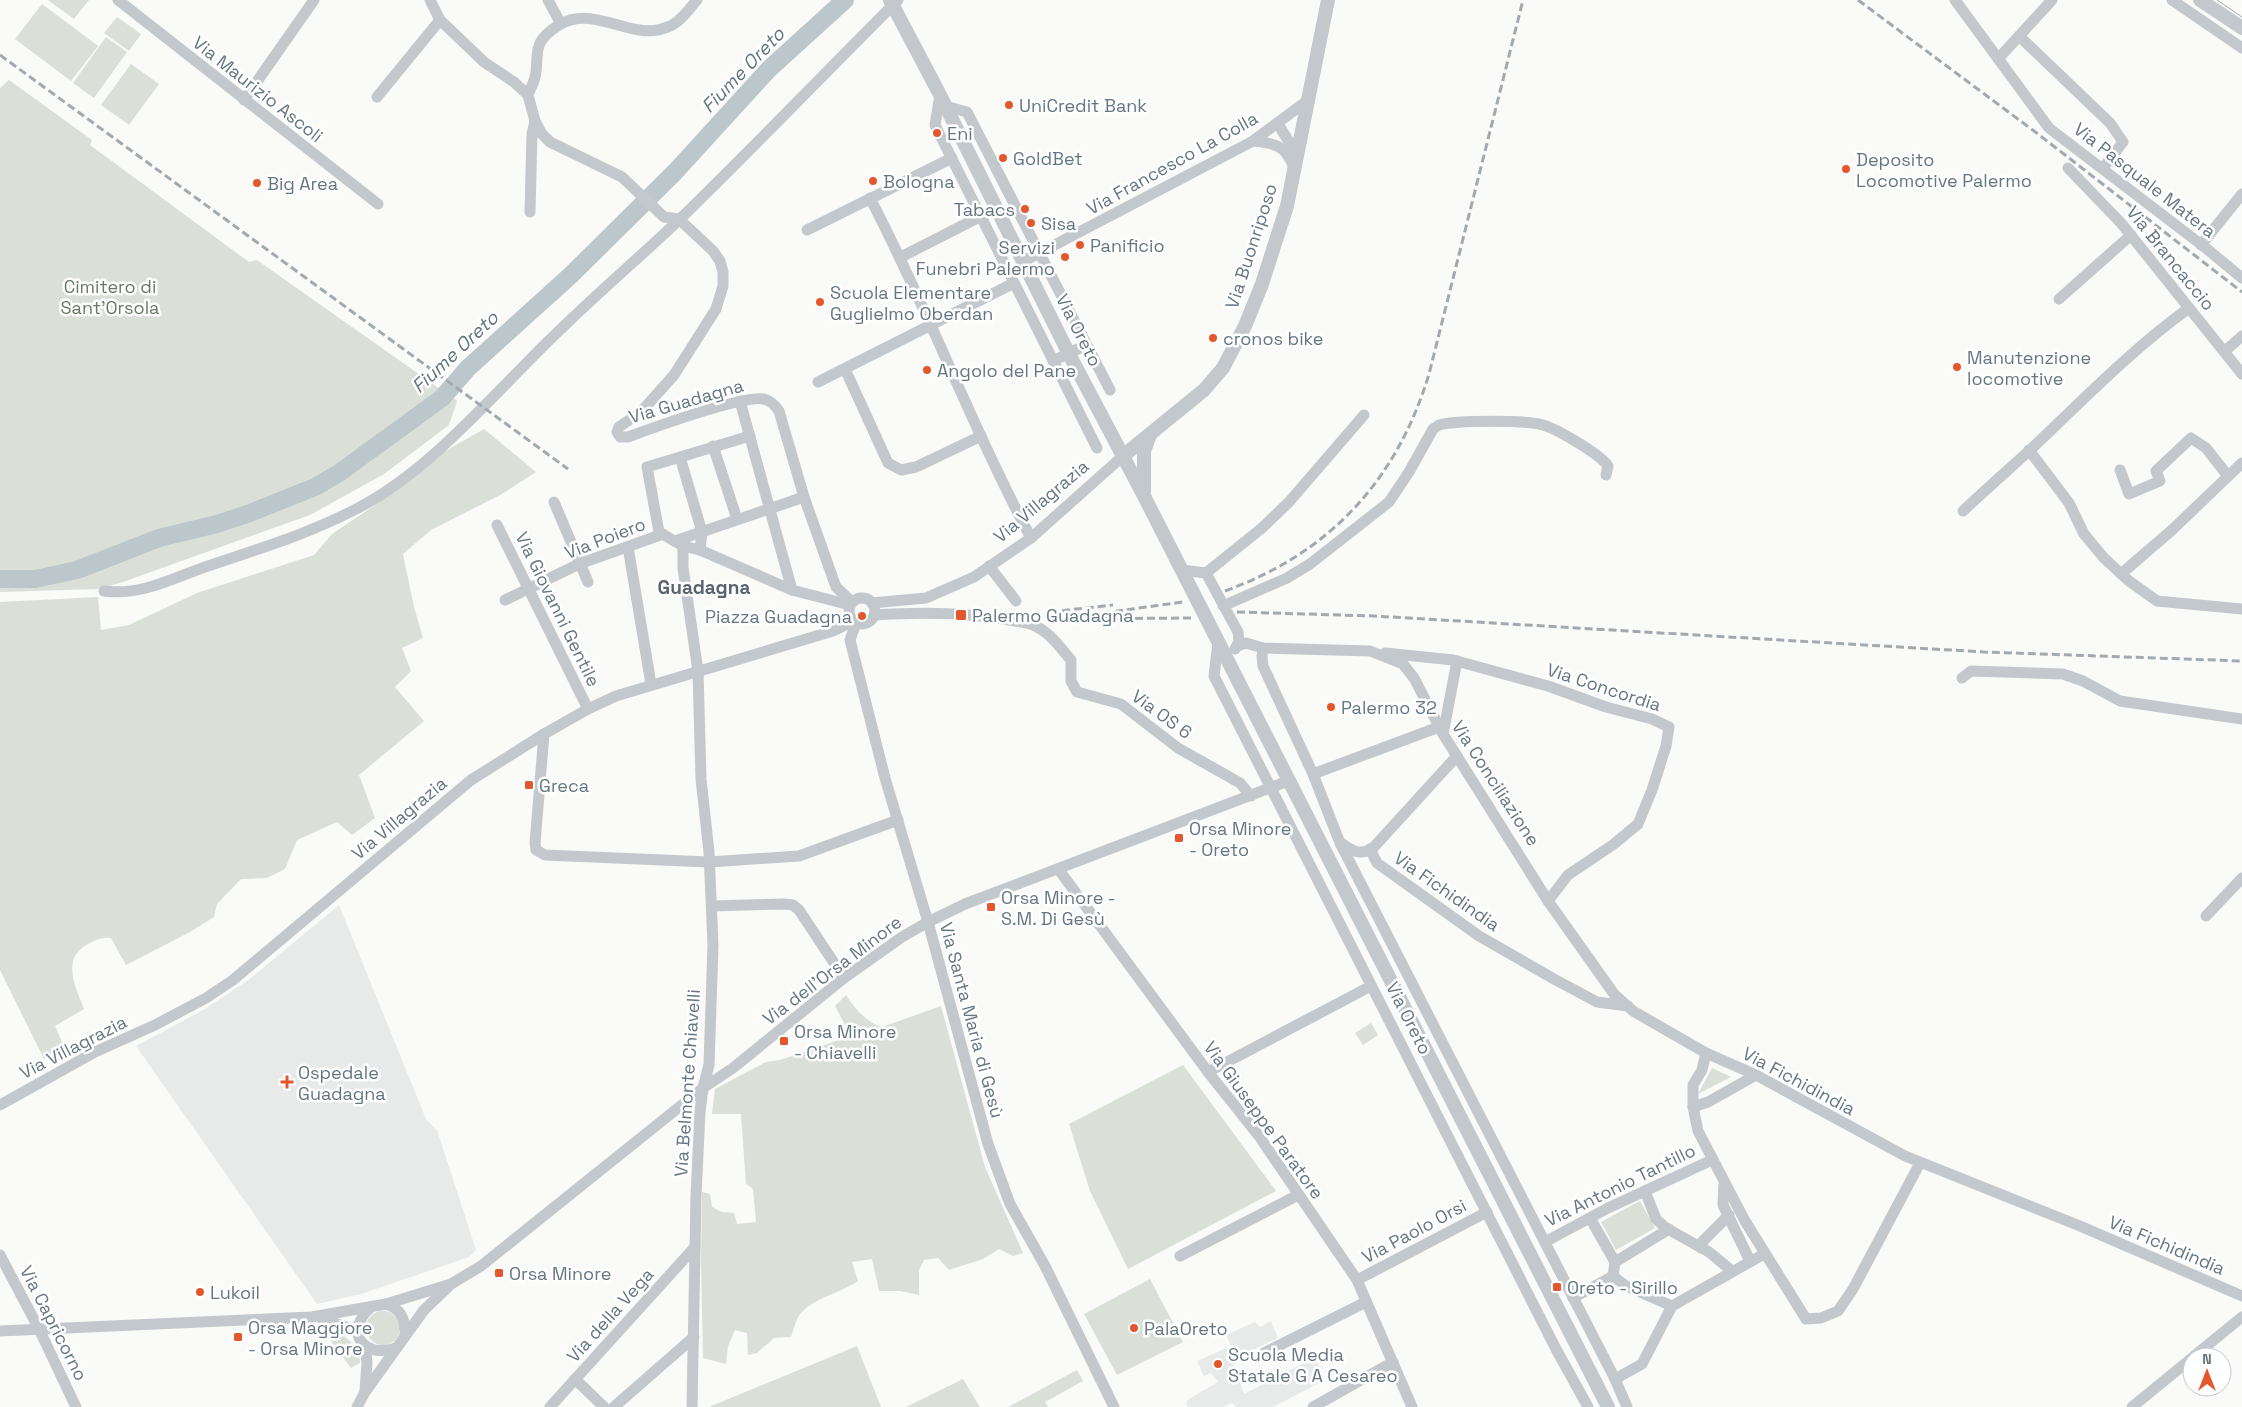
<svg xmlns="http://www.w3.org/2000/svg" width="2242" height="1407" font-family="'Space Grotesk',sans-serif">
  <rect width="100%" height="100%" fill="#fafaf8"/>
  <!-- built -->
  <g fill="#e8e9e9">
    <polygon points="339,905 426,1119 437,1130 476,1250 469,1257 361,1294 317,1304 136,1046 205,1009 251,978"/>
    <polygon points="1271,1321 1278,1338 1244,1354 1245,1359 1234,1365 1244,1394 1308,1361 1311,1362 1316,1360 1322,1370 1313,1374 1319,1383 1273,1407 1236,1407 1232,1403 1223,1407 1188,1407 1186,1403 1189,1399 1218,1382 1211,1373 1204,1376 1197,1361 1231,1346 1226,1335 1255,1322 1260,1327"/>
  </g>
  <!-- green -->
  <g fill="#dadfd7">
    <polygon points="48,0 89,0 74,19"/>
    <polygon points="42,4 98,46 71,81 15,39"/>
    <polygon points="117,17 141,34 129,51 104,33"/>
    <polygon points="106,37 127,52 94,98 73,83"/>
    <polygon points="131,64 159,84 129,125 101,105"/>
    <polygon points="9,80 92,140 90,145 249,262 257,260 264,265 457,401 449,425 384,474 310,515 123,582 98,589 0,592 0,88"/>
    <path d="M484 429 536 472 502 494 431 530 403 554 414 607 423 638 402 648 411 671 395 687 424 721 359 775 375 818 352 835 337 822 297 840 285 869 267 878 241 879 217 904 214 917 190 932 126 965 111 938C100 937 96 940 86 945 61 960 76 989 84 1009L55 1026 64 1047 44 1059 0 970V602L98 597 101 630 129 625 197 593 314 555 332 534 375 505 440 454Z"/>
    <path d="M846 995C854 1008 867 1023 882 1027L941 1006 985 1167 1023 1253 1013 1256 999 1249 983 1259 949 1270 938 1258 924 1260 919 1270V1295L900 1291H879L872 1259 852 1262 858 1281C840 1293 817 1297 802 1312 796 1317 794 1329 791 1337L774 1338 757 1353 748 1355 747 1333 735 1330 728 1346 726 1364 703 1358 701 1262 702 1192 710 1194 712 1207 722 1212 734 1213 737 1224 756 1222 753 1189 746 1184 741 1114H712L715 1089 766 1062 780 1060 851 1036 835 1006Z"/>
    <polygon points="1371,1023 1378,1035 1363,1045 1355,1033"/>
    <polygon points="1183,1065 1276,1191 1128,1269 1090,1191 1069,1124"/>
    <polygon points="1712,1068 1731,1077 1698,1094"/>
    <polygon points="1640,1201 1655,1228 1616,1250 1601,1222"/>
    <polygon points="1150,1279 1183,1342 1117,1375 1084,1314"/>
    <circle cx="383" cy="1328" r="17"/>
    <path d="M333 1333C347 1335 360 1347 360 1363L351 1368 327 1336Z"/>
    <polygon points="857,1346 881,1407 709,1407"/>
    <polygon points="1077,1370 1083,1381 1045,1402 1048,1407 1008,1407"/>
    <polygon points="963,1379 980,1407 906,1407"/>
  </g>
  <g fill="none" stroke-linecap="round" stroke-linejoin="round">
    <!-- river -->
    <polyline stroke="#bbc7cb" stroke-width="18" points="0,579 35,579 77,570 159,538 217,524 250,513 315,487 339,473 442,398 468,368 571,275 675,172 769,69 845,0"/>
    <!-- minor -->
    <g stroke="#c3c8cc" stroke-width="11">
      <polyline points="118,0 378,204"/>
      <path d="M430 0 440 20 484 62 514 82 528 95 535 121 542 134 550 142 622 177 664 217 679 219 713 251 720 261 723 272V286L716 309 674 375 641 412 619 427 617 432 620 437H628C652 428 743 395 764 399 771 401 775 405 779 411L804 497 836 587 852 602"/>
      <polyline points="548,0 561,24"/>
      <polyline points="1955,0 2049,128 2207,249 2242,278"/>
      <polyline points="2172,0 2242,48"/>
      <polyline points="2019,36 2110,123 2123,142 2103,168"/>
      <polyline points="1998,59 2052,0"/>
      <path d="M528 95C530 89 534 83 535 77 538 67 535 53 540 43 544 35 551 30 559 25 596 3 633 44 670 26 680 22 690 8 697 0"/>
      <polyline points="940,95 935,125 1097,448"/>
      <polyline points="377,97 440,20"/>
      <polyline points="244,100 314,0"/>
      <polyline points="945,106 967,112 1110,390"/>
      <polyline points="1278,124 1291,145 1294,159"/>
      <path d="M1253 141C1276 143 1286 146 1294 168"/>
      <polyline points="2068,168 2121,223 2242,374"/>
      <path d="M870 198C928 309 972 427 1031 538"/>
      <polyline points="530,212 532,134 535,121"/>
      <polyline points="807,230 952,158"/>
      <polyline points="2201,245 2242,194"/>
      <polyline points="901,257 997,208"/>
      <polyline points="1024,261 1253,141 1307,101"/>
      <polyline points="2059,299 2131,235"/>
      <polyline points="2225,351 2242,336"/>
      <polyline points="1053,361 1086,345"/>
      <polyline points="845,369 888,463 901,470 916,467 981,436"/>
      <polyline points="818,382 1014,283"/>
      <polyline points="740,401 792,590"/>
      <polyline points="750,436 647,467 659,532 683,546 700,550 792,590 850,605"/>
      <polyline points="713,446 737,519"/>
      <polyline points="2029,450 2069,503 2084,534 2104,558 2129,581 2157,601 2242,609"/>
      <polyline points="680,457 702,532 700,550"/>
      <polyline points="2120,470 2129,494 2160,481 2156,471 2191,438 2206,448 2228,476"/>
      <polyline points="554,502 588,582"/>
      <path d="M1963 511C1985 490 2008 470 2030 450 2082 401 2131 350 2189 308"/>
      <polyline points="497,525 588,709"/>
      <polyline points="675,541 804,497"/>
      <polyline points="683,546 683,568 698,671 701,779 709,852 713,945 709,1065 703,1088 700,1112 696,1196 692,1407"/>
      <polyline points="628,547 651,684"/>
      <polyline points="989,566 1016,601"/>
      <polyline points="1181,570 1206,573 1238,632 1239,642 1235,649"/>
      <polyline points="1206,573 1262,528 1289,502 1364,415"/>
      <polyline points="2121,574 2172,530 2242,463"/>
      <path d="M104 591C144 596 174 577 211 565 261 548 311 533 358 508 435 468 500 386 563 327 601 290 641 256 679 220 753 148 825 73 898 0"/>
      <circle cx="862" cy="611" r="13"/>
      <polyline points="505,600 579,564 663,534"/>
      <polyline points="872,603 926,598 974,577 1031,538 1123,456"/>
      <path d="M1223 606 1287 578 1310 564 1389 502 1409 472 1433 429 1439 425C1457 420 1526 420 1543 425 1557 429 1600 454 1608 466L1606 475"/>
      <path d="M874 615C931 611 975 613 1031 624 1049 631 1059 646 1071 660V681L1077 692 1121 704 1178 748 1240 783 1251 796"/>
      <polyline points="856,623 850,640 885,778 928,922 988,1144 1010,1204 1045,1266 1114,1407"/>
      <polyline points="1218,643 1214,676 1556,1349 1588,1407"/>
      <polyline points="1237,646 1246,643 1263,648 1370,651 1403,664 1414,678 1443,734 1548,901 1614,994 1633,1011 1706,1053 1756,1075 1905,1156 2080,1226 2242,1296"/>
      <polyline points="1263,648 1262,657 1263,666 1313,774 1340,843 1615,1379 1627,1407"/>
      <polyline points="1385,653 1453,660 1548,686 1606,707 1652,719 1669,727 1666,746 1652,790 1638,824 1614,844 1568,875 1548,901"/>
      <polyline points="1962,678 1971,671 2063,674 2083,681 2120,701 2242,719"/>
      <polyline points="544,734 535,843 536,850 545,855 709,862 799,856 898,820"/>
      <polyline points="1443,734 1457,661"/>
      <polyline points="1313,774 1439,727"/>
      <path d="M1341 843C1352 851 1360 856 1373 848L1457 756"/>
      <polyline points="1370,849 1377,863 1479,936 1554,979 1597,1002 1628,1006"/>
      <polyline points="1059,870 1208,1072 1259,1136 1357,1280 1412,1407"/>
      <polyline points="712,906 784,904 793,905 799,910 844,978"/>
      <polyline points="2206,916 2242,878"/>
      <polyline points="1706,1053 1702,1070 1693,1085 1693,1107 1698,1131 1745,1221 1806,1319 1821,1318 1838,1311 1853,1289 1920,1163"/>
      <polyline points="1208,1072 1371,986"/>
      <polyline points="0,1105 95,1052 155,1025 206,998 233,980 471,780 544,734 588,709 616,696 833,631 853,621"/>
      <polyline points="1693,1107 1708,1102 1756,1075"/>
      <polyline points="1724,1184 1723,1205 1750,1261"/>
      <polyline points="1645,1191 1656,1219 1666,1228 1709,1252 1732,1271"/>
      <polyline points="1590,1218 1615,1262"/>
      <polyline points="1545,1242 1608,1208 1712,1160"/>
      <polyline points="1701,1248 1703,1241 1729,1215"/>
      <polyline points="0,1255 39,1329 76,1407"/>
      <polyline points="1180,1256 1298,1195"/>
      <polyline points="1613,1276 1615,1262 1669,1229"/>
      <polyline points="1357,1280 1487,1212"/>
      <polyline points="1573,1298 1613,1276 1626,1286 1672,1306"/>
      <path d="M386 1304C402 1309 406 1321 405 1336"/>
      <path d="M370 1308C344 1332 363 1359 396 1348"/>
      <polyline points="322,1319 358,1331"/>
      <polyline points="0,1331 312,1317 386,1304 451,1284 481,1266 703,1088 733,1068 844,978 902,937 928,922 965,904 1288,781"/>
      <polyline points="365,1345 367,1363 365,1390"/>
      <polyline points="1264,1353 1366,1302"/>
      <polyline points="2193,1357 2242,1317"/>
      <polyline points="575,1379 604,1407"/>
      <polyline points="1615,1379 1642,1364 1672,1306 1764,1254"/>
      <polyline points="357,1407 365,1392 424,1310 449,1286"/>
      <polyline points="550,1407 695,1247"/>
      <polyline points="614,1407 694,1337"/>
      <polyline points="1313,1407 1393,1362"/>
      <polyline points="2132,1407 2192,1358"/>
    </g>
    <!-- tertiary -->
    <g stroke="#c3c8cc" stroke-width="14">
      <polyline points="2200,0 2242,28"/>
      <polyline points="940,95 1069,354 1144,496 1608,1407"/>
      <polyline points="1123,456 1204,390 1223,368 1245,326 1262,284 1287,206 1328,0"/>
      <polyline points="1144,493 1144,451 1150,435"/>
    </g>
    <!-- tram -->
    <polyline stroke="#a2aab0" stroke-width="1" points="2217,0 2242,17"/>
    <!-- rail -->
    <g stroke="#a2aab0" stroke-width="3" stroke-dasharray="8 4" stroke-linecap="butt">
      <polyline points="1858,0 2038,134 2242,292"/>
      <polyline points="0,55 568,469"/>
      <path d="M1225 591C1330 553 1397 480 1429 374L1523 0"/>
      <polyline points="1050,612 1113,605"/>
      <polyline points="1237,612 1374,616 1984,652 2242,661"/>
      <polyline points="1103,613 1183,602"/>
      <polyline points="1051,619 1191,618"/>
    </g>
    <!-- tertiary-bridge -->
    <polyline stroke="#c3c8cc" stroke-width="14" points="890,0 938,91"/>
  </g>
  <!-- markers -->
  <g fill="#e4572e" stroke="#fff" stroke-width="2">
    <circle cx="1009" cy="105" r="5"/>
    <circle cx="937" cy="133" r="5"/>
    <circle cx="1003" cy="158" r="5"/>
    <circle cx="1846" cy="169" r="5"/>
    <circle cx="873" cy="181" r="5"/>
    <circle cx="257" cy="183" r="5"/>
    <circle cx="1025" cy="209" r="5"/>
    <circle cx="1031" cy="223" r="5"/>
    <circle cx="1080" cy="245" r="5"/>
    <circle cx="1065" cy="257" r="5"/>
    <circle cx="820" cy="302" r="5"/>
    <circle cx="1213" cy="338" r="5"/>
    <circle cx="1957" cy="367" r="5"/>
    <circle cx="927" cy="370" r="5"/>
    <rect x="955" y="609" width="12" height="12" rx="2.5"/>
    <circle cx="862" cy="616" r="5"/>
    <circle cx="1331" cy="707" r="5"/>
    <rect x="524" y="780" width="10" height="10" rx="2.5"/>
    <rect x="1174" y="833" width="10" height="10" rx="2.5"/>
    <rect x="986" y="902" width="10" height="10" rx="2.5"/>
    <rect x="779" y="1036" width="10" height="10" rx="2.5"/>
    <path d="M284.5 1074.5h5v5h5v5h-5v5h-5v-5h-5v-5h5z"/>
    <rect x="494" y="1268" width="10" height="10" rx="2.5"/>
    <rect x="1552" y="1282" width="10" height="10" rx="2.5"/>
    <circle cx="200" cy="1292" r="5"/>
    <circle cx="1134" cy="1328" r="5"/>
    <rect x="233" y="1332" width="10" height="10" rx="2.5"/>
    <circle cx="1218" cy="1364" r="5"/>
  </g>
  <g text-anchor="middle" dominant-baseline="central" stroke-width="5" stroke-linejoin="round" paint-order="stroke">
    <!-- street labels -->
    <g font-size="18" fill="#657683" stroke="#fff">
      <text transform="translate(258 89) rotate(38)">Via Maurizio Ascoli</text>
      <text transform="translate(1172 163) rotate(-29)">Via Francesco La Colla</text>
      <text transform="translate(2145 180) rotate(38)">Via Pasquale Matera</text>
      <text transform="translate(1251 246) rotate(-72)">Via Buonriposo</text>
      <text transform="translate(2171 258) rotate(51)">Via Brancaccio</text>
      <text transform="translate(1079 330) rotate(63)">Via Oreto</text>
      <text transform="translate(686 401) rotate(-16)">Via Guadagna</text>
      <text transform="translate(1041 501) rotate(-40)">Via Villagrazia</text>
      <text transform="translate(605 538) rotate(-21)">Via Poiero</text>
      <text transform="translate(558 609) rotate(64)">Via Giovanni Gentile</text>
      <text transform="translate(1604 687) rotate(18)">Via Concordia</text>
      <text transform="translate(1162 714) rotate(36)">Via OS 6</text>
      <text transform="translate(1496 783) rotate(57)">Via Conciliazione</text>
      <text transform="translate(399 818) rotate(-40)">Via Villagrazia</text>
      <text transform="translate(1447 891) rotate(35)">Via Fichidindia</text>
      <text transform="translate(832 970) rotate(-37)">Via dell'Orsa Minore</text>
      <text transform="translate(1409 1018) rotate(63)">Via Oreto</text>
      <text transform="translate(972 1020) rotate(75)">Via Santa Maria di Gesù</text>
      <text transform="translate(73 1047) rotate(-27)">Via Villagrazia</text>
      <text transform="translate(1799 1081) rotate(28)">Via Fichidindia</text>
      <text transform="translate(687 1083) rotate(-86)">Via Belmonte Chiavelli</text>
      <text transform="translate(1264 1120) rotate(54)">Via Giuseppe Paratore</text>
      <text transform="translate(1620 1185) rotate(-26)">Via Antonio Tantillo</text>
      <text transform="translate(1414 1231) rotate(-28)">Via Paolo Orsi</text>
      <text transform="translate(2167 1245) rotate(23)">Via Fichidindia</text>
      <text transform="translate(610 1315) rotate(-48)">Via della Vega</text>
      <text transform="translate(54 1323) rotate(63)">Via Capricorno</text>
    </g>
    <!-- poi labels -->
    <g font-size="18" fill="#657683" stroke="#fff" text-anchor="start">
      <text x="1019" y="105">UniCredit Bank</text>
      <text x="947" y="133">Eni</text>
      <text x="1013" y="158">GoldBet</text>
      <text x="1856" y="159">Deposito<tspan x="1856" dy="21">Locomotive Palermo</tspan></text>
      <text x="883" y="181">Bologna</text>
      <text x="267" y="183">Big Area</text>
      <text x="1015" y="209" text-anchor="end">Tabacs</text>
      <text x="1041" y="223">Sisa</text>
      <text x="1090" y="245">Panificio</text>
      <text x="1055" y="247" text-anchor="end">Servizi<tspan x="1055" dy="21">Funebri Palermo</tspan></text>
      <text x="830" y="292">Scuola Elementare<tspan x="830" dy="21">Guglielmo Oberdan</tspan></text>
      <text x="1223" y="338">cronos bike</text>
      <text x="1967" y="357">Manutenzione<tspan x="1967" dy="21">locomotive</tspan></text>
      <text x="937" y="370">Angolo del Pane</text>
      <text x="972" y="615">Palermo Guadagna</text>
      <text x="852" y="616" text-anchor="end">Piazza Guadagna</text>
      <text x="1341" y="707">Palermo 32</text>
      <text x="539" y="785">Greca</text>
      <text x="1189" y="828">Orsa Minore<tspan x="1189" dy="21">- Oreto</tspan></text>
      <text x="1001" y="897">Orsa Minore -<tspan x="1001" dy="21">S.M. Di Gesù</tspan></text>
      <text x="794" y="1031">Orsa Minore<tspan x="794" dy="21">- Chiavelli</tspan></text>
      <text x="298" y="1072">Ospedale<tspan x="298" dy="21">Guadagna</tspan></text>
      <text x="509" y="1273">Orsa Minore</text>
      <text x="1567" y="1287">Oreto - Sirillo</text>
      <text x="210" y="1292">Lukoil</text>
      <text x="248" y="1327">Orsa Maggiore<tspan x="248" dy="21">- Orsa Minore</tspan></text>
      <text x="1144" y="1328">PalaOreto</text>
      <text x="1228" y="1354">Scuola Media<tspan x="1228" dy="21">Statale G A Cesareo</tspan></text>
    </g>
    <!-- park labels -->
    <g font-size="18" fill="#687a64" stroke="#fff">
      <text x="110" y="286">Cimitero di<tspan x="110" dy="21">Sant'Orsola</tspan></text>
    </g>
    <!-- water labels -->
    <g font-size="19" font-style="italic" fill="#60757c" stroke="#fff">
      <text transform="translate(743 70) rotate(-46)">Fiume Oreto</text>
      <text transform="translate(455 352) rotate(-43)">Fiume Oreto</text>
    </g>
    <!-- neighbourhood labels -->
    <g font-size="19" font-weight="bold" fill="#57646e" stroke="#fff">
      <text x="704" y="587">Guadagna</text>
    </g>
  </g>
  <!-- north arrow -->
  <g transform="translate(2207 1372)"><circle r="24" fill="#ffffff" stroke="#c1c8cd"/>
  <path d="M0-4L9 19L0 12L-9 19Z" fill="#e4572e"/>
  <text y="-8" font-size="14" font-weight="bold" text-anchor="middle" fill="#657683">N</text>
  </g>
</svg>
